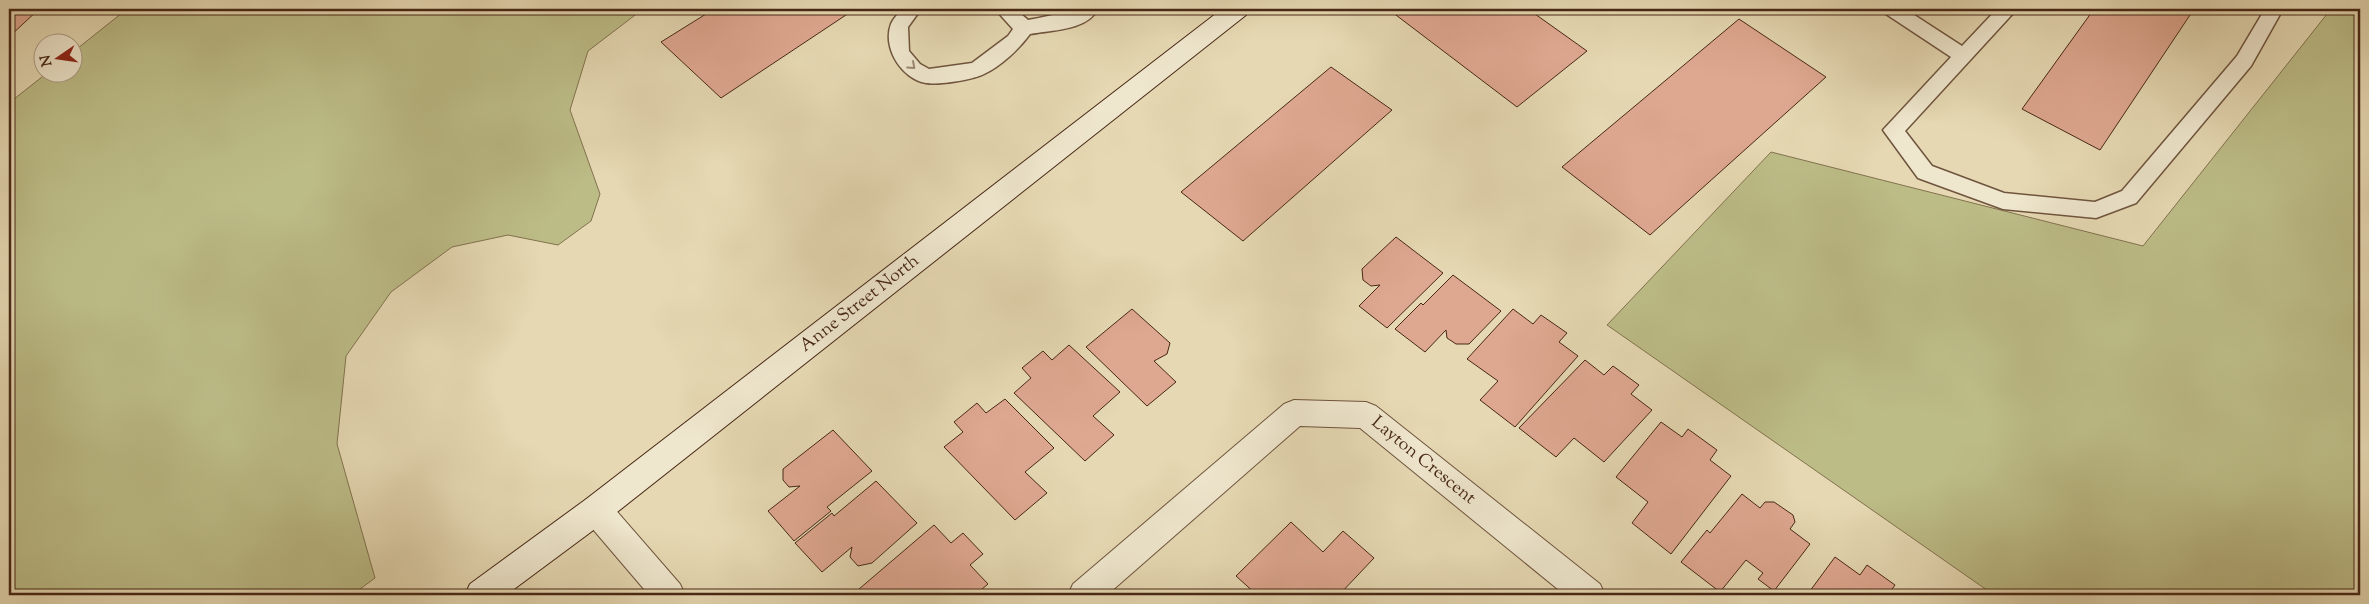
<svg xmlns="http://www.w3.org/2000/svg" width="2369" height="604" font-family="'Sorts Mill Goudy',serif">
  <rect width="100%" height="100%" fill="#e5d8b2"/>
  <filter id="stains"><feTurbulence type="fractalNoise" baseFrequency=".004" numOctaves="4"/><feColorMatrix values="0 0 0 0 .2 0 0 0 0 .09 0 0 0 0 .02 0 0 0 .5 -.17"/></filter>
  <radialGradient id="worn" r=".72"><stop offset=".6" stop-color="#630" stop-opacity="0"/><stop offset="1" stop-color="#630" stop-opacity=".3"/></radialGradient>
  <!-- green -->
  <g fill="#bcbc87" stroke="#82724e">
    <polygon points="127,9 643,9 588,51 570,110 600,194 591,221 558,245 508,235 452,247 391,292 346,356 337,444 375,578 352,595 9,595 9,103 47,73 72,72 73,52"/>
    <polygon points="2331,9 2360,9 2360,595 1994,595 1607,325 1771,152 2143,246"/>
  </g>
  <!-- building -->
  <g fill="#dea790" stroke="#482816">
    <polygon points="9,9 39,9 9,37"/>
    <polygon points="714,9 855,9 721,98 661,42"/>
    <polygon points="1388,9 1528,9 1587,51 1517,107"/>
    <polygon points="2094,9 2194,9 2100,150 2022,109"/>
    <polygon points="1739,19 1826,77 1650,235 1562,167"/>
    <polygon points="1331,67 1392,110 1243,241 1181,192"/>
    <polygon points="1396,237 1443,273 1387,328 1359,306 1380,285 1371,286 1363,280 1362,269"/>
    <polygon points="1453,275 1501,311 1469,344 1456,344 1447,338 1446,330 1425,352 1395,329 1421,303 1423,305"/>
    <polygon points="1132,309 1170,343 1167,354 1154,361 1176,382 1147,406 1086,347"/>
    <polygon points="1513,309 1533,324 1541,315 1567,333 1559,342 1578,356 1515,427 1480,400 1498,381 1467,359"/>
    <polygon points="1069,345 1120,392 1093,416 1114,435 1085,461 1014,393 1031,378 1022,368 1043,351 1052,360"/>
    <polygon points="1585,360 1604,375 1613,366 1639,385 1631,394 1652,410 1604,462 1574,438 1556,457 1519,428"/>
    <polygon points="1005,399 1054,448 1025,472 1047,493 1015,520 944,447 963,432 954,422 977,403 986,413"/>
    <polygon points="1661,422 1682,437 1688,429 1717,450 1710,460 1731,476 1671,554 1632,523 1648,502 1616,477"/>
    <polygon points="833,430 872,471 827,507 831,511 794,541 768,511 800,486 789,487 783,480 783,469"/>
    <polygon points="876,481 917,523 872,563 858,566 850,557 852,547 822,572 795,543 832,513 834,516"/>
    <polygon points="1742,494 1760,508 1765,502 1774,502 1793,515 1795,522 1790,529 1810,544 1774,591 1758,579 1763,573 1746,560 1720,592 1681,562 1707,530 1710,533"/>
    <polygon points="1291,522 1323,552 1343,531 1374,558 1339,595 1257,595 1236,576"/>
    <polygon points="934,525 951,543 963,533 983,554 970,565 988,584 975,595 852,595"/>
    <polygon points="1835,557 1860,575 1867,565 1895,585 1888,595 1807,595"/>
  </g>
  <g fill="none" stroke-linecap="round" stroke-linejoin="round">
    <!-- lane casing -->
    <g stroke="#6f543d" stroke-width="3">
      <g id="lane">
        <path d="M902 9H921L908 27 909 51 920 64 929 69 972 63 1008 36 1013 29 995 9H1015L1028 20C1051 16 1076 8 1098 9 1086 31 1051 30 1030 34 1019 49 1001 66 984 74 973 80 938 85 926 83 902 79 882 48 891 24 893 19 898 14 902 9Z"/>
        <polygon points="1883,9 1905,9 1962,46 1997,9 2017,9 1905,131 1932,166 2004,193 2095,202 2122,191 2237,56 2265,9 2283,9 2251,66 2136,203 2096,218 2003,209 1918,178 1883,130 1951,57 1886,14"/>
      </g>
    </g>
    <!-- street casing -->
    <g stroke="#6f543d" stroke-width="2">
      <g id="street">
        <polygon points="1294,400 1366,402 1376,406 1600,584 1605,595 1565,595 1360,428 1300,426 1107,595 1068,595 1073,584 1284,404"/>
        <polygon points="596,496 607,500 680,584 685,595 649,595 585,520 581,510 585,500"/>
      </g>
    </g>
    <!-- secondary casing -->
    <g stroke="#482816" stroke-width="2">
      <polygon id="secondary" points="1222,9 1250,9 1246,15 607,520 506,595 465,595 470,584 585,500"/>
    </g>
    <!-- lane -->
    <use href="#lane" fill="#eee6cd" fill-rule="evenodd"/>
    <!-- street -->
    <use href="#street" fill="#eee6cd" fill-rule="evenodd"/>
    <!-- secondary -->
    <use href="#secondary" fill="#eee6cd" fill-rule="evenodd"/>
  </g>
  <!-- one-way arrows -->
  <defs><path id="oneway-chevron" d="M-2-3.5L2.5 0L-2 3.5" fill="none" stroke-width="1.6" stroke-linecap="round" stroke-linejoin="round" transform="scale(1.25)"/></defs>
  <use stroke="#9b8772" href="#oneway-chevron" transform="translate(912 66) rotate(42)"/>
  <g text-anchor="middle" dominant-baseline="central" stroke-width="5" stroke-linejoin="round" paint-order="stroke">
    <!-- street labels -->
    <g font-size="18" fill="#482816" stroke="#eee6cd">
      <text transform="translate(860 304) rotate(-38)">Anne Street North</text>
      <text transform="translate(1423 461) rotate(39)">Layton Crescent</text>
    </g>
  </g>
  <!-- margin -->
  <rect width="2369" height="604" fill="none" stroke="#e5d8b2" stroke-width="30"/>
  <rect x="10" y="10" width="2349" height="584" fill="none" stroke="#482816" stroke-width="2.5"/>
  <rect x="15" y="15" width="2339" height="574" fill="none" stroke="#482816"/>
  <!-- north arrow -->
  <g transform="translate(58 58) rotate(257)"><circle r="24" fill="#eee6cd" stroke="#ac9a84"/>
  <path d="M0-4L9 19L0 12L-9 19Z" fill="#8f2418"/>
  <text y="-8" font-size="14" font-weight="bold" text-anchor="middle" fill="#482816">N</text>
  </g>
  <rect width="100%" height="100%" filter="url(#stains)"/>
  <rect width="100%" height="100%" fill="url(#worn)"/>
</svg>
